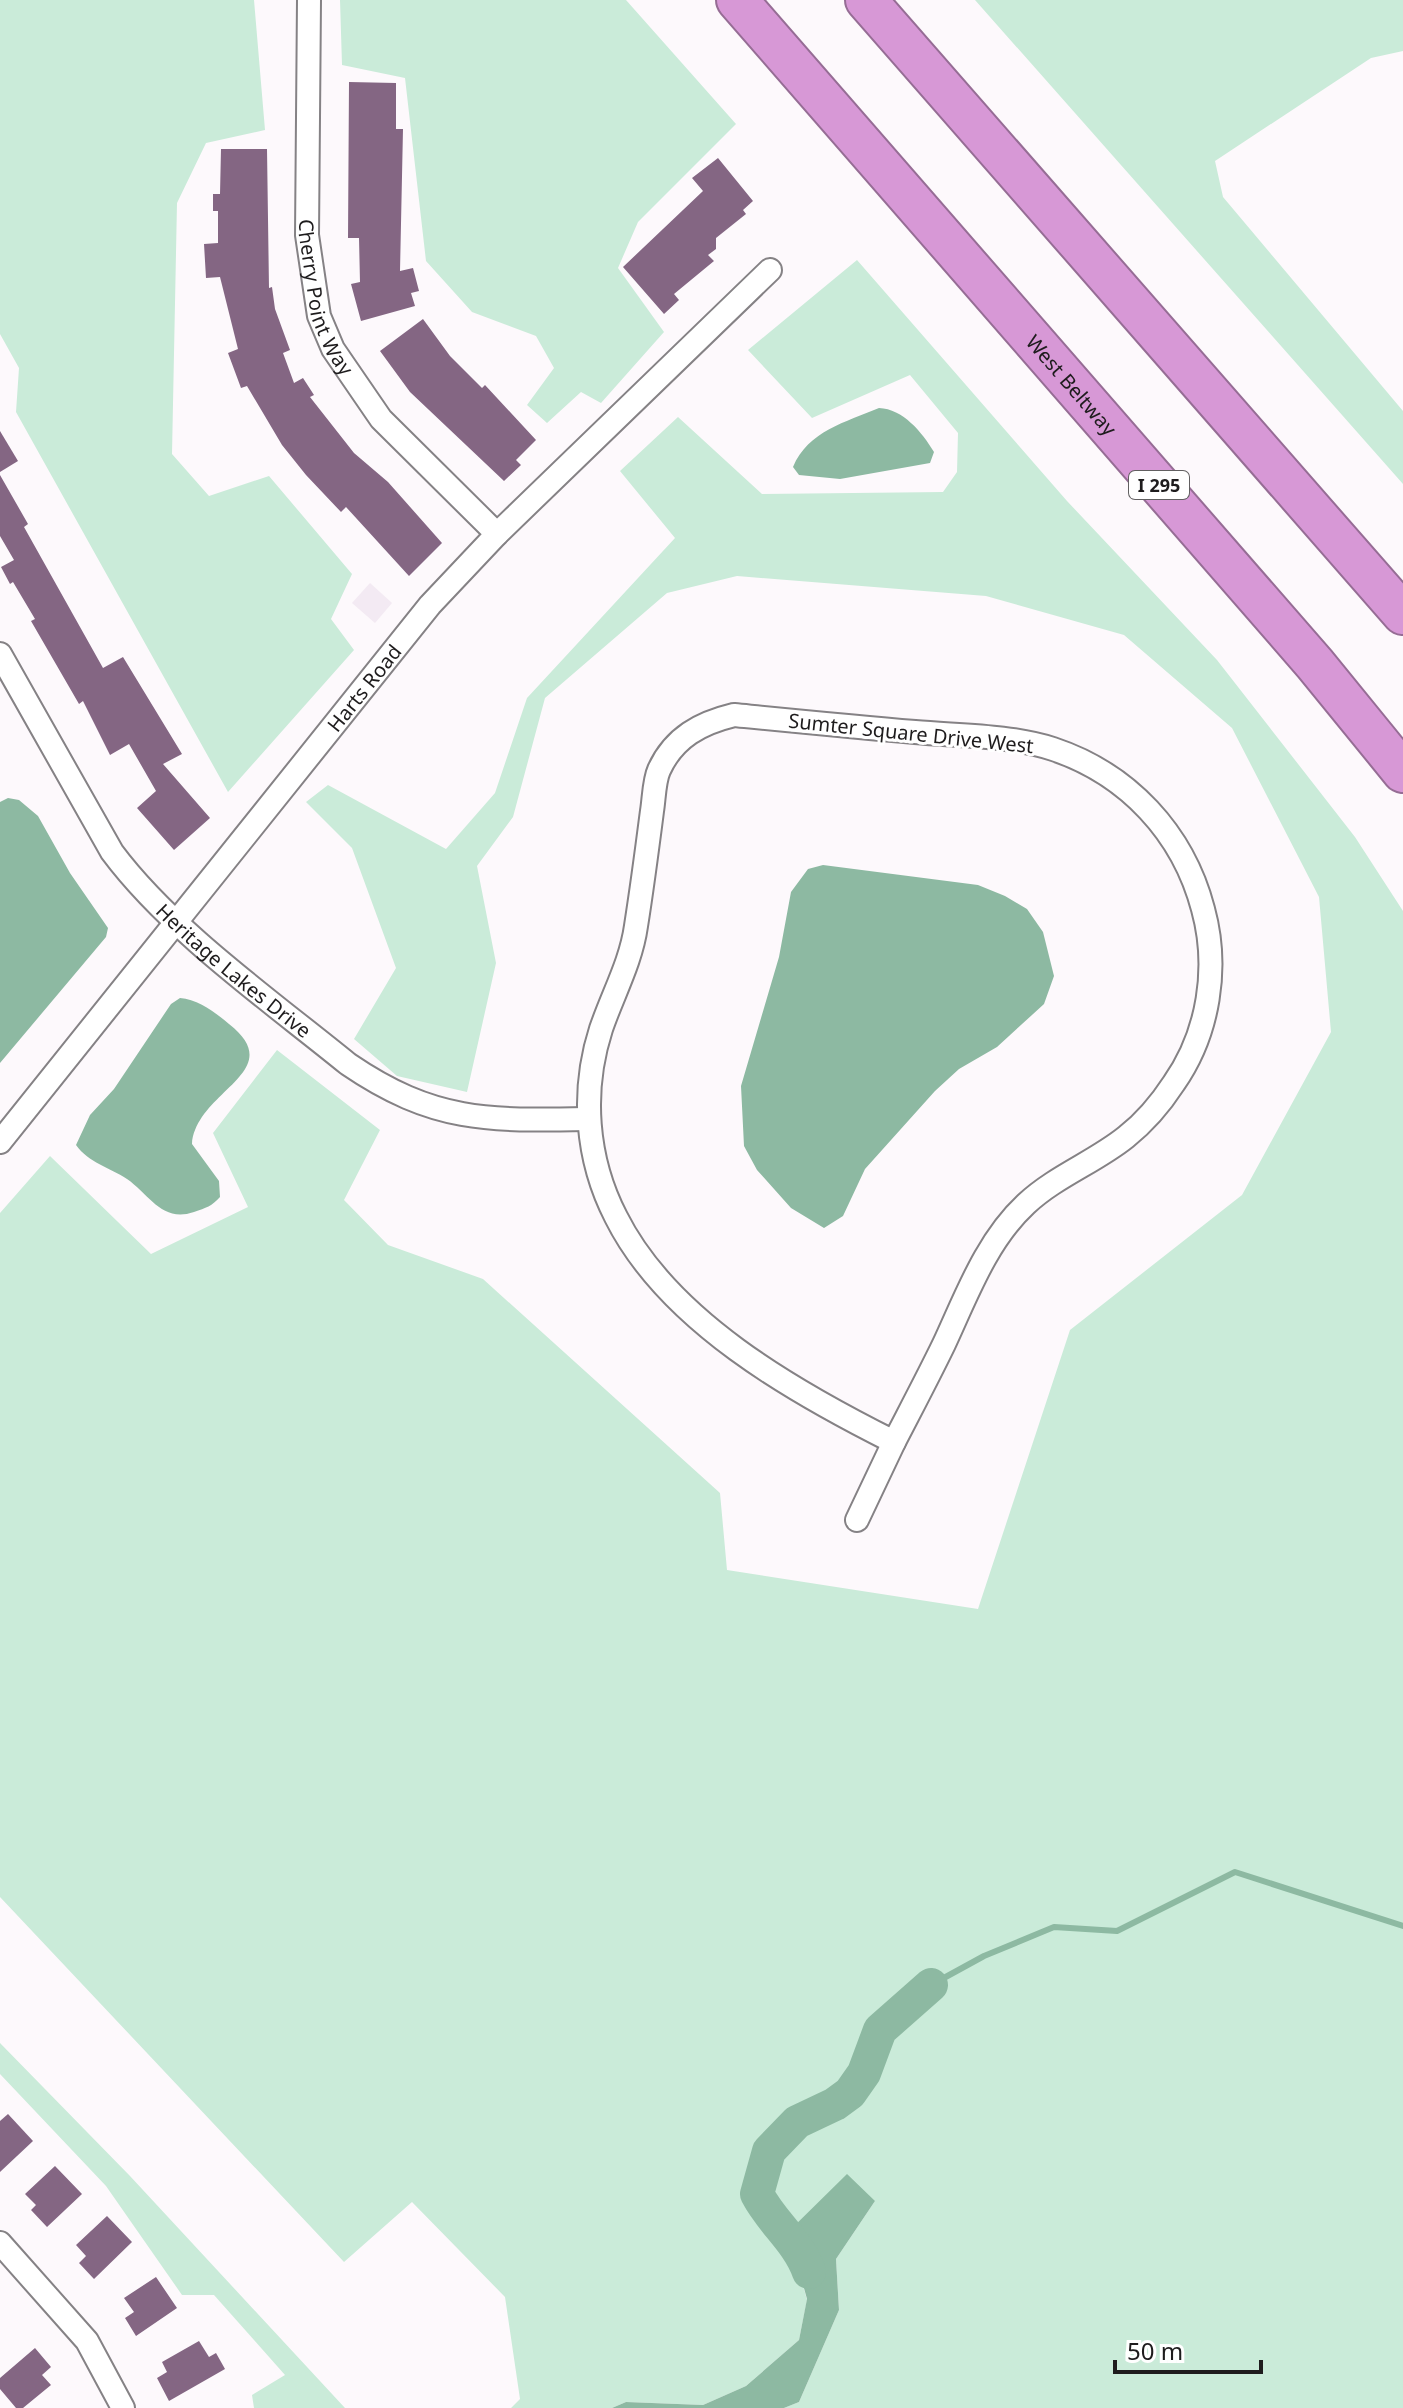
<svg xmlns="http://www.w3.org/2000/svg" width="1403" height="2408" font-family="'Noto Sans',sans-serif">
  <rect width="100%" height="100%" fill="#fdf9fc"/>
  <!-- built -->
  <polygon fill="#f3eaf3" points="370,583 392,603 375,623 352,603"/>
  <!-- green -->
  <g fill="#caebd9">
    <polygon points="0,0 254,0 265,130 206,143 177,203 172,454 209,496 269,476 352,574 331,619 354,650 228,792 16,412 19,368 0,334"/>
    <polygon points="340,0 626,0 736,124 638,222 618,268 664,332 601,403 581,392 547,423 527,405 554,368 536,336 472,312 426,261 405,78 342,65"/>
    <polygon points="975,0 1403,0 1403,51 1371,58 1215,161 1223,197 1403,411 1403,484"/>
    <polygon points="857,260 1067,501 1217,660 1355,837 1403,911 1403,2408 784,2408 799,2402 839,2310 836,2259 875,2201 782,2238 797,2263 807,2300 799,2340 746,2386 703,2405 626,2402 612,2408 511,2408 520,2399 505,2297 412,2202 344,2262 0,1897 0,1213 50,1156 151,1254 248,1207 213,1133 277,1050 380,1130 344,1200 388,1245 483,1279 720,1493 727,1570 978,1609 1070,1330 1242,1195 1331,1032 1319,897 1232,728 1124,635 986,596 737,576 667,593 545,698 513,817 477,866 496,963 467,1092 397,1076 354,1039 396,968 352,848 306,802 328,785 446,849 495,793 527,698 675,538 620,471 678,417 762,494 943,492 957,472 958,433 910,375 812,418 748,350"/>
    <polygon points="0,2043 130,2176 345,2408 254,2408 252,2395 285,2375 214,2295 182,2295 106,2186 0,2074"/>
  </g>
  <!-- water -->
  <g fill="#8db9a2">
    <path d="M879 408C903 409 922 432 934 452L930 463 840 479 799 475 793 467C808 431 846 422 879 408Z"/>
    <polygon points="8,798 19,800 38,816 70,873 108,928 106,937 0,1063 0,802"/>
    <polygon points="823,865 978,885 1005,896 1027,909 1043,932 1054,976 1044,1004 997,1047 959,1069 935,1091 865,1169 843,1216 824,1228 791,1208 757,1170 744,1146 741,1086 779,957 791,892 808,869"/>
    <path d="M180 998C198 999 216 1013 229 1024 290 1072 196 1090 192 1144L219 1181 220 1197C212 1206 206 1208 194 1212 162 1223 150 1195 127 1179 109 1167 89 1163 76 1145L90 1115 114 1089 171 1004Z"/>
    <polygon points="847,2174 875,2201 836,2259 839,2310 799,2402 784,2408 612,2408 626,2402 703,2405 746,2386 799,2340 807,2299 797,2263 782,2238"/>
  </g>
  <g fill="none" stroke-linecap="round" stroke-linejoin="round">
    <!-- stream -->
    <polyline stroke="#8db9a2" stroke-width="6" points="931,1985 984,1956 1054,1927 1117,1931 1235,1872 1403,1926"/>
    <!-- river -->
    <path stroke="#8db9a2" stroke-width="34" d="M809 2272C798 2241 772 2223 757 2194L769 2151 797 2122 835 2104 850 2093 864 2073 880 2030 931 1985"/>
  </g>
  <!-- building -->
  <g fill="#846683">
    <polygon points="349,82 396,83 396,129 403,129 400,271 413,268 419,291 411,293 415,306 361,321 351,284 360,282 359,238 348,238"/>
    <polygon points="221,149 267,149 269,288 272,287 275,309 290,350 283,353 294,383 303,378 314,395 310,397 354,453 388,482 442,543 409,576 346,507 341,512 306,475 282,445 247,386 241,388 228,353 238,349 220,277 206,278 204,244 218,243 218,211 213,211 213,194 220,194"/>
    <polygon points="718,158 753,201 743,210 746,214 716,238 716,249 708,255 714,261 674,294 679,300 664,314 623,267 703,191 692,178"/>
    <polygon points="423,319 450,356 482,388 485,385 536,440 516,460 521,465 504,481 410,392 380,351"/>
    <polygon points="0,431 18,461 0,472"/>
    <polygon points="0,475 28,524 24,527 103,668 123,657 182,754 163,764 210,818 174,850 137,808 156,791 129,744 110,755 83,701 79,704 31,621 35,619 13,582 10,584 1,567 14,560 0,536"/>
    <polygon points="8,2114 33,2141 0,2172 0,2121"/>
    <polygon points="55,2166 82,2194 47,2227 31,2210 36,2205 25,2194"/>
    <polygon points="107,2216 132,2242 94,2279 79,2263 86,2256 76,2245"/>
    <polygon points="156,2277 177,2308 136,2336 125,2318 134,2312 124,2298"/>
    <polygon points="199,2341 209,2357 216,2353 225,2369 169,2401 157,2378 167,2372 162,2362"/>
    <polygon points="35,2348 51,2367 42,2375 51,2385 23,2408 16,2408 0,2389 0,2378"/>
  </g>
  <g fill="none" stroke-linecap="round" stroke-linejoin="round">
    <!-- street casing -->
    <g stroke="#858285" stroke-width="26">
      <g id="street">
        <path id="s1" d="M309 0 307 235 319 316 333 349 381 419 497 534"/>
        <path id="s2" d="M0 654 112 852C170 930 272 1002 348 1064 433 1122 488 1121 587 1119"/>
        <path d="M734 715C795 721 855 727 915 732 960 736 1010 735 1053 749 1128 774 1183 833 1203 909 1219 967 1209 1033 1174 1083 1161 1103 1145 1122 1126 1137 1095 1162 1056 1176 1026 1204 986 1241 966 1297 944 1344 928 1377 911 1409 894 1442 794 1392 668 1321 616 1217 586 1159 581 1091 601 1029 613 994 631 962 636 926 642 888 647 850 652 811 654 799 654 781 659 770 674 737 701 723 734 715Z"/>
        <path id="s3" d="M0 1142 430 605 497 534 770 270"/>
        <polyline points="857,1520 894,1442"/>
        <polyline points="0,2243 87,2341 123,2408"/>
      </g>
    </g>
    <!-- highway casing -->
    <g stroke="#966d95" stroke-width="44">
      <g id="highway">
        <path id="s4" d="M737 0 1315 664 1403 772"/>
        <polyline points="866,0 1403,614"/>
      </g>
    </g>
    <!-- street -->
    <use href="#street" stroke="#fff" stroke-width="22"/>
    <!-- highway -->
    <use href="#highway" stroke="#d798d6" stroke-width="40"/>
  </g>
  <g text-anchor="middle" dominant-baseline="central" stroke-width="6" stroke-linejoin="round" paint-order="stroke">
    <!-- shield labels -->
    <rect fill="#fff" stroke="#626061" stroke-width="2" x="1129" y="471" width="60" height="28" rx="6"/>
    <g font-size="18" font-weight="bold" fill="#1e1c1d">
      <text x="1159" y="485">I 295</text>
    </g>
    <!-- street labels -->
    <g font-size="20" fill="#1e1c1d" stroke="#fff">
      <text stroke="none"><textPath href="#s1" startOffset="300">Cherry Point Way</textPath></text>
      <text stroke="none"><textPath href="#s4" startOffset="510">West Beltway</textPath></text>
      <text stroke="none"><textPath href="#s3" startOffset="582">Harts Road</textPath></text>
      <text transform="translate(911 733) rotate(6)">Sumter Square Drive West</text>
      <text stroke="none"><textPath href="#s2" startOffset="398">Heritage Lakes Drive</textPath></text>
    </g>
  </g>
  <!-- scale -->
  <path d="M1115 2360v12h146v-12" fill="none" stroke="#1e1c1d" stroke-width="4"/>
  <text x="1127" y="2360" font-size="24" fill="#1e1c1d" stroke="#ffffff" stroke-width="6" paint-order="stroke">50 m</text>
</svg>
